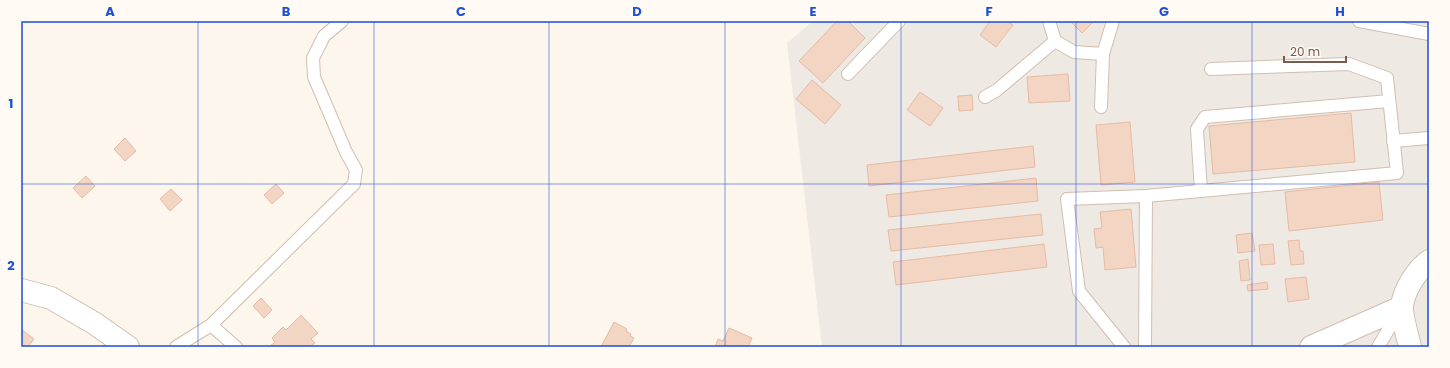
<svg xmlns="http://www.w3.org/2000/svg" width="1450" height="368" font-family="Poppins,sans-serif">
  <rect width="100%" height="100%" fill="#fdf6ec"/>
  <!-- industrial -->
  <polygon fill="#efe9e4" points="813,21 1429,21 1429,347 822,347 787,43"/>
  <!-- building -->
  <g fill="#f3d5c3" stroke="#e6bba3">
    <polygon points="837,21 848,21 865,38 823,83 799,61"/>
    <polygon points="990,21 1007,21 1013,25 996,47 980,35"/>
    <polygon points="1070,21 1094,21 1082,33"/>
    <polygon points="1068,74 1070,101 1029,103 1027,77"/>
    <polygon points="812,80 841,105 825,124 796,99"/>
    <polygon points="920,92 943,108 930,126 907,110"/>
    <polygon points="972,95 973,110 959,111 958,96"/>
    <polygon points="1351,113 1355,162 1213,174 1209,126"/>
    <polygon points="1130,122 1135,182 1101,185 1096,125"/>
    <polygon points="125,138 136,151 125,161 114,149"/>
    <polygon points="1033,146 1035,167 869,186 867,165"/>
    <polygon points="86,176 95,186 82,198 73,188"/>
    <polygon points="1036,178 1038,201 889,217 886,195"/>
    <polygon points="1379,182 1383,220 1289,231 1285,192"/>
    <polygon points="276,184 284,193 272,204 264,195"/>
    <polygon points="171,189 182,200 170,211 160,199"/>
    <polygon points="1131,209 1136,267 1105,270 1103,247 1096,248 1094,229 1102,228 1100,212"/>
    <polygon points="1041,214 1043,235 891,251 888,230"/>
    <polygon points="1252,233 1255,251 1238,253 1236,235"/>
    <polygon points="1299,240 1300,251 1303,251 1304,264 1291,265 1288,241"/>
    <polygon points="1044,244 1047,267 896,285 893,262"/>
    <polygon points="1273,244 1275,264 1261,265 1259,245"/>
    <polygon points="1248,259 1250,280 1241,281 1239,261"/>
    <polygon points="1306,277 1309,299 1288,302 1285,279"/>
    <polygon points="1267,282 1268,289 1248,291 1247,285"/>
    <polygon points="261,298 272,310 264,318 253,306"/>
    <polygon points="301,315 318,333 311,339 315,343 310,347 271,347 270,346 275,342 272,338 283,327 286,330"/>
    <polygon points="614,322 627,329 626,331 631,334 630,336 634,338 629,347 623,346 623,347 601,347"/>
    <polygon points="729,328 752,338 748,347 715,347 718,339 723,341"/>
    <polygon points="21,329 34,339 28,347 21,347"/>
  </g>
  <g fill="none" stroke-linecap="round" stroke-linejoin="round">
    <!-- service casing -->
    <g stroke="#d1beb0" stroke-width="14">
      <g id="service">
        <polyline points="1049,21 1055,41 1074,52 1103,54"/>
        <polyline points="1359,21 1429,34"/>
        <polyline points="848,74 899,21"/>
        <polyline points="985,97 997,90 1055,41"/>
        <polyline points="1101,107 1103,54 1113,21"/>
        <polyline points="1393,141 1429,138"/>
        <polyline points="1201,191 1197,129 1205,117 1389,101"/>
        <polyline points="211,325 236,347"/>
        <polyline points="176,347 211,325 354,184 356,170 346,152 314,77 313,58 324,36 342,21"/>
        <polyline points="1124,347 1079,291 1067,199 1146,196 1397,173 1387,78 1349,64 1211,69"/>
        <polyline points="1145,347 1146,196"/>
        <polyline points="1378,347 1400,310"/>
      </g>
    </g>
    <!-- minor casing -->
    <g stroke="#d1beb0" stroke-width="24">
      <g id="minor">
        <polyline points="21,290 51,298 94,323 128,347"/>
        <polyline points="1311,347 1402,307"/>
        <path d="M1410 347C1408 338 1401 314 1402 306 1404 290 1416 271 1429 261"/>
      </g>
    </g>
    <!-- service -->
    <use href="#service" stroke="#fff" stroke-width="12"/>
    <!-- minor -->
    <use href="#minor" stroke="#fff" stroke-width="22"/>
  </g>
  <!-- grid -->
  <path fill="none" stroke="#1d4ed8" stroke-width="1" stroke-opacity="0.55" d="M198 21V347M374 21V347M549 21V347M725 21V347M901 21V347M1076 21V347M1252 21V347M21 184H1429"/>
  <!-- border -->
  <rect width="1450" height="368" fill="none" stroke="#fffaf3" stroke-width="44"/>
  <!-- scale -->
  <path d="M1284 56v6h62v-6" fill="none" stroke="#7a5c4d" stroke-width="2"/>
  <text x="1290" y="56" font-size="12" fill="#7a5c4d" stroke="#fffaf3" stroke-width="3" paint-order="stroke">20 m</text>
  <rect x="22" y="22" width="1406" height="324" fill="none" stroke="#1d4ed8" stroke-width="1.5"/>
  <g font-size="13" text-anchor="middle" font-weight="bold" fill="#1d4ed8">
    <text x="110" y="16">A</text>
    <text x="286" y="16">B</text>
    <text x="461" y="16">C</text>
    <text x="637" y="16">D</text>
    <text x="813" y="16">E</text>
    <text x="989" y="16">F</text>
    <text x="1164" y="16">G</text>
    <text x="1340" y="16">H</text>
    <text x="11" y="108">1</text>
    <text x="11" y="270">2</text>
  </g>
</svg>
